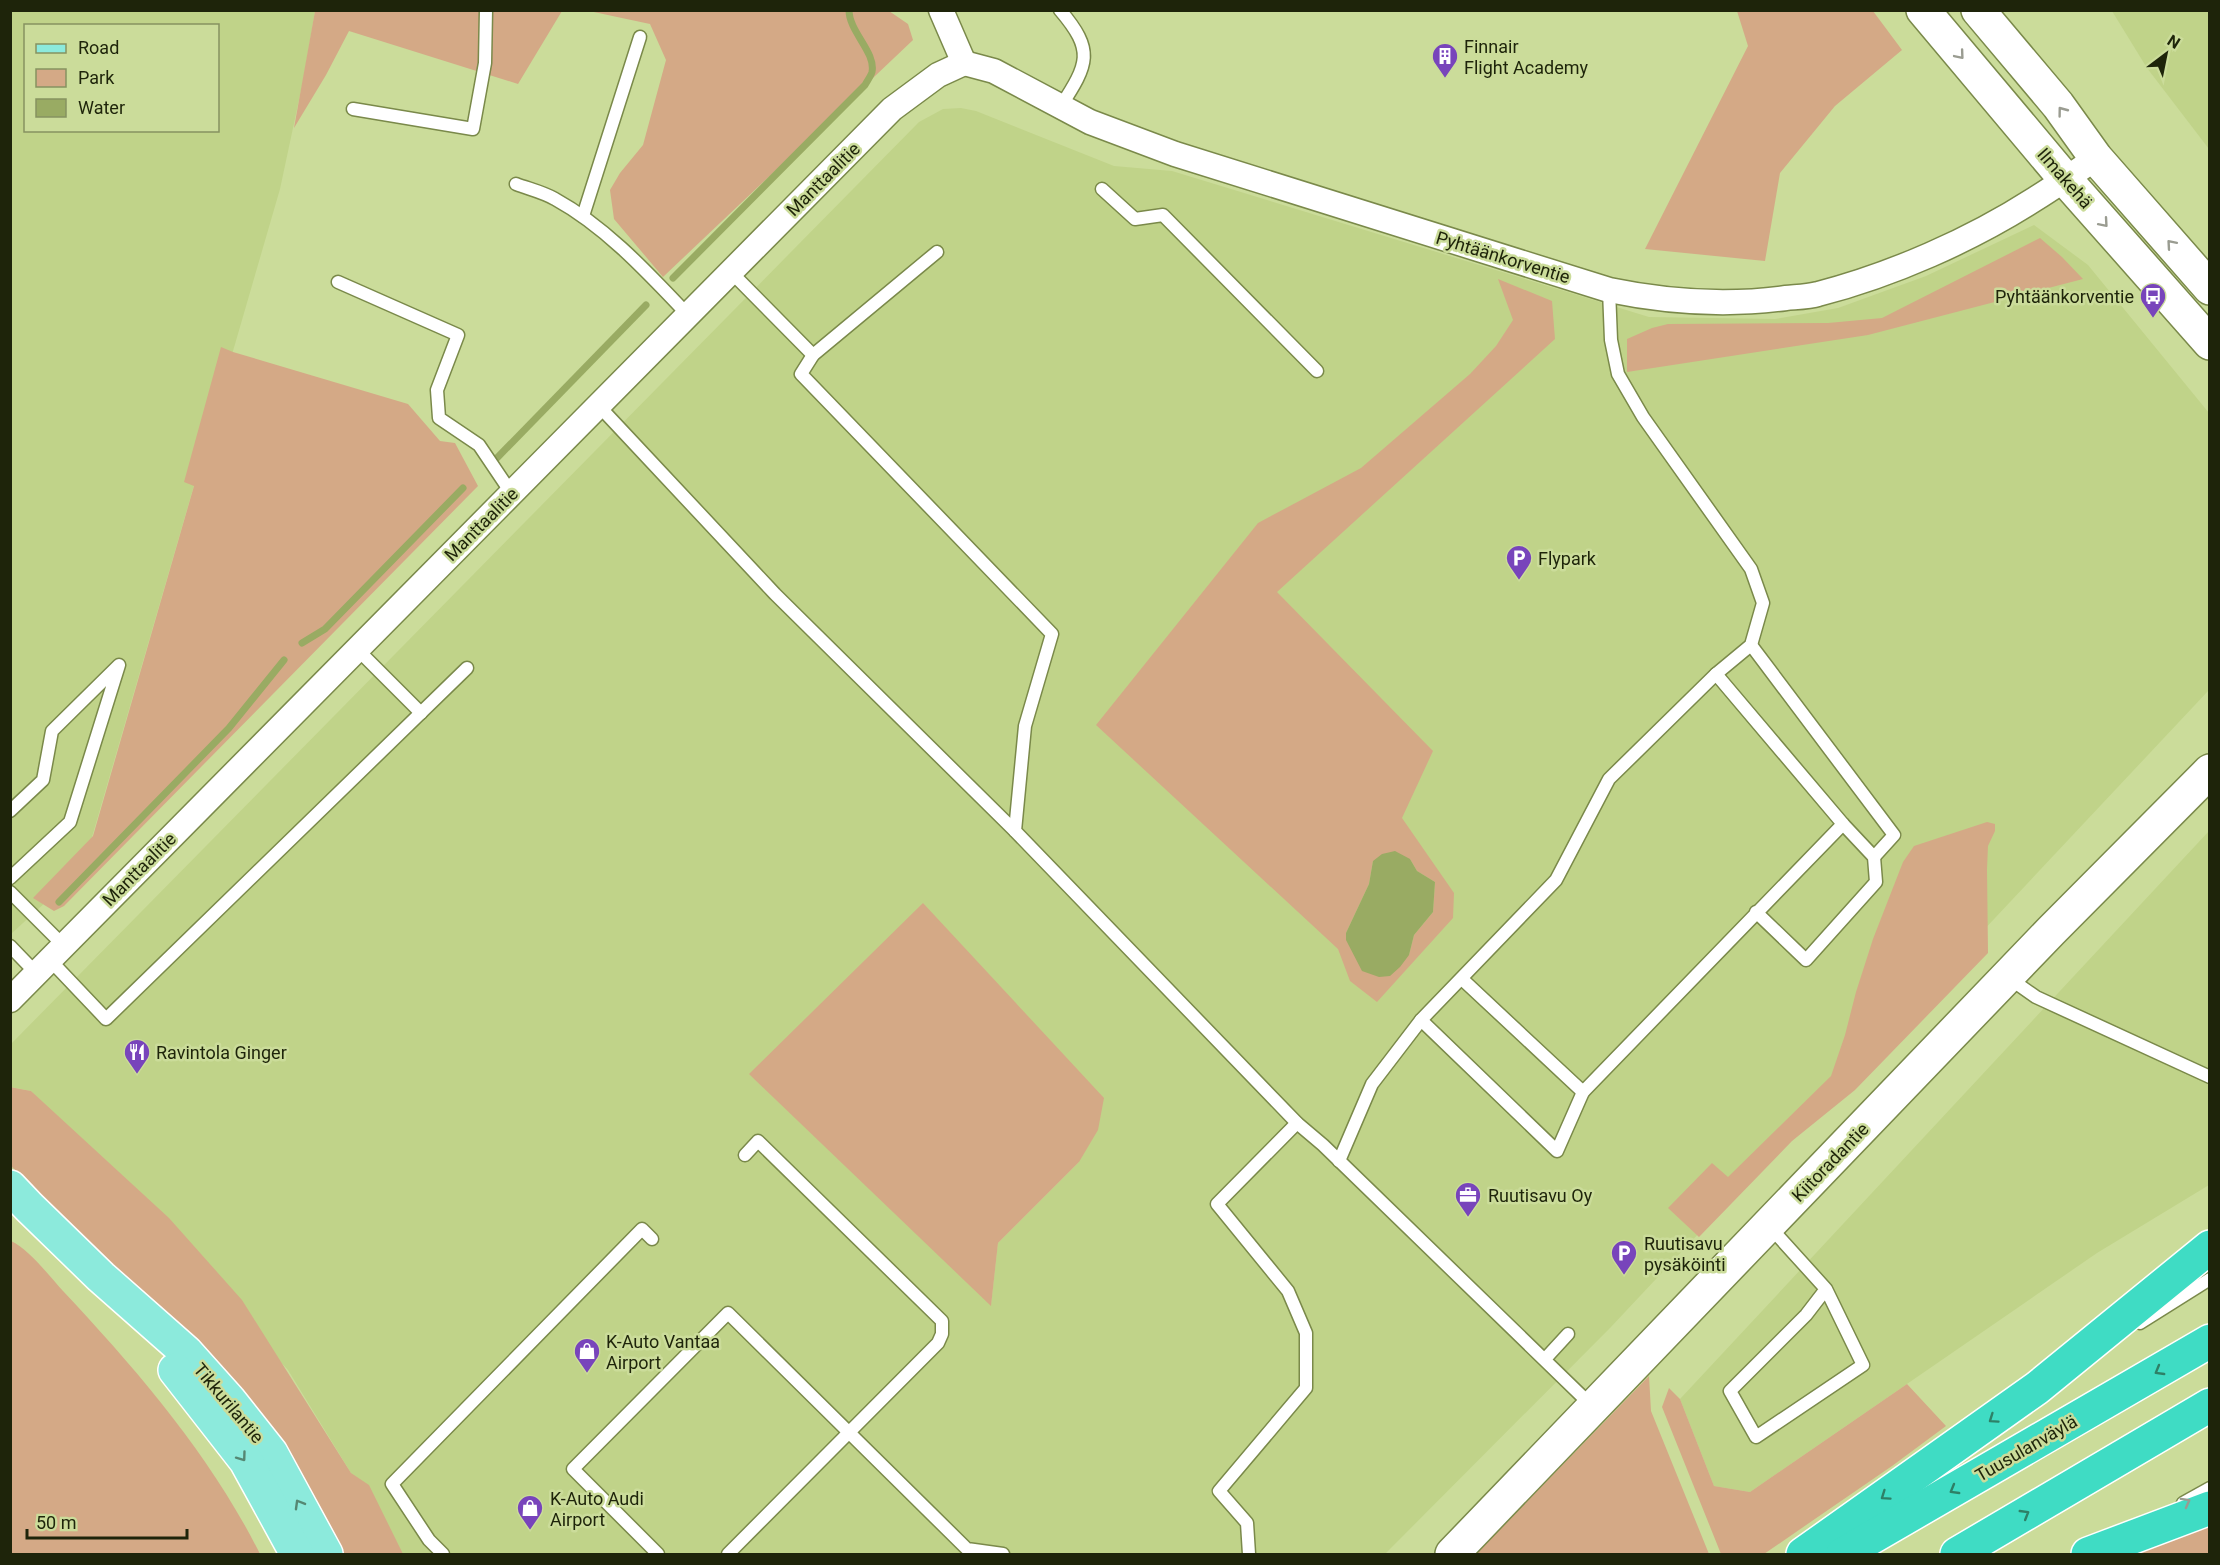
<svg xmlns="http://www.w3.org/2000/svg" width="2220" height="1565" font-family="Roboto,sans-serif">
  <rect width="100%" height="100%" fill="#cbdc9a"/>
  <!-- built -->
  <g fill="#c0d389" fill-rule="evenodd">
    <path d="M11 11H315L303 81 280 189 83 868 11 934ZM26 26H218V130H26Z"/>
    <polygon points="2112,11 2209,11 2209,149 2147,68"/>
    <path d="M961 108 976 111 1114 166 1172 171 1649 317 1775 319 1838 308 1926 276 2034 225 2088 265 2209 413V690L1610 1328 1385 1554H390L351 1473 288 1370 31 1091 11 1087 10 1045 919 122 943 109ZM923 903 1079 1162 998 1243 991 1305Z"/>
    <polygon points="2209,831 2209,1185 2097,1253 1750,1492 1714,1486 1680,1399"/>
  </g>
  <!-- green -->
  <g fill="#d4a986" fill-rule="evenodd">
    <polygon points="315,11 562,11 518,84 349,31 326,75 294,128"/>
    <polygon points="589,11 889,11 908,24 913,40 663,277 614,219 610,190 620,173 643,145 666,60 650,24"/>
    <polygon points="1737,11 1873,11 1902,50 1835,106 1780,173 1765,261 1645,249 1748,46"/>
    <polygon points="2040,238 2062,257 2083,279 1868,335 1627,372 1627,339 1652,328 1668,324 1828,323 1882,318"/>
    <path d="M1498 279 1552 301 1555 339 1277 592 1433 751 1402 818 1454 893 1453 918 1377 1002 1350 981 1338 949 1096 725 1258 523 1361 468 1470 374 1496 346 1513 320ZM1410 859 1417 871 1435 882 1433 912 1414 935 1409 955 1346 933 1369 884 1373 861Z"/>
    <polygon points="221,347 233,352 408,404 440,441 455,443 478,486 64,906 54,911 33,898 93,836 194,486 184,482"/>
    <polygon points="1987,822 1995,824 1995,831 1988,846 1987,869 1988,953 1855,1090 1792,1141 1699,1237 1668,1208 1712,1163 1728,1177 1831,1076 1845,1035 1856,992 1873,939 1903,862 1914,846"/>
    <polygon points="923,903 1104,1098 1098,1130 1079,1162 998,1243 991,1306 749,1074"/>
    <polygon points="10,1087 31,1091 169,1218 242,1300 351,1473 369,1485 403,1554 344,1554 314,1496 268,1429 91,1245 11,1166"/>
    <path d="M11 1241C29 1249 50 1277 63 1291 138 1371 211 1456 260 1554H11Z"/>
    <polygon points="1649,1376 1651,1411 1709,1554 1476,1554"/>
    <polygon points="1907,1384 1946,1426 1892,1466 1764,1554 1721,1554 1662,1407 1669,1388 1680,1399 1714,1486 1750,1492"/>
    <polygon points="2209,1524 2209,1554 2134,1554"/>
  </g>
  <!-- water -->
  <polygon fill="#99ab63" points="1395,851 1410,859 1417,871 1435,882 1433,912 1414,935 1409,955 1400,967 1390,976 1379,977 1362,971 1346,940 1346,933 1369,884 1373,861 1382,854"/>
  <g fill="none" stroke-linecap="round" stroke-linejoin="round">
    <!-- stream -->
    <g stroke="#99ab63" stroke-width="7">
      <path d="M673 278 865 85C867 81 871 76 872 72 876 52 849 32 849 10"/>
      <polyline points="495,460 646,305"/>
      <polyline points="302,643 325,629 463,488"/>
      <polyline points="59,902 229,728 284,660"/>
    </g>
    <!-- service casing -->
    <g stroke="#7a894a" stroke-width="15">
      <g id="service">
        <path d="M1060 10C1095 51 1088 64 1061 106"/>
        <polyline points="353,109 473,129 485,63 486,10"/>
        <path d="M516 184C529 189 543 192 555 199 606 227 648 273 688 315"/>
        <polyline points="1102,189 1135,219 1163,215 1317,371"/>
        <polyline points="583,216 640,37"/>
        <polyline points="937,252 813,355 801,374 1052,634 1025,726 1015,831 1297,1123 1323,1145 1592,1406"/>
        <polyline points="731,272 813,355"/>
        <polyline points="338,282 458,335 437,390 439,418 479,445 512,494"/>
        <polyline points="599,406 775,594 1015,831"/>
        <polyline points="1751,645 1894,835 1874,857"/>
        <polyline points="357,649 421,713"/>
        <polyline points="1716,674 1843,824 1874,857 1876,882 1806,960 1756,912"/>
        <polyline points="10,811 43,780 52,731 119,665 70,822 10,878"/>
        <polyline points="10,892 64,946"/>
        <polyline points="10,946 37,974"/>
        <polyline points="50,960 106,1019 467,668"/>
        <polyline points="2009,978 2036,997 2210,1077"/>
        <polyline points="1462,979 1583,1092 1843,824"/>
        <polyline points="1421,1020 1557,1151 1583,1092"/>
        <polyline points="1339,1161 1372,1084 1421,1020 1556,880 1609,779 1716,674 1751,645 1763,603 1751,569 1643,417 1618,374 1611,340 1609,290"/>
        <polyline points="1769,1226 1826,1289 1863,1365 1756,1437 1730,1391 1806,1315 1826,1289"/>
        <polyline points="2140,1323 2210,1279"/>
        <polyline points="1545,1359 1568,1334"/>
        <polyline points="2183,1503 2210,1488"/>
        <polyline points="443,1554 429,1540 392,1484 642,1229 652,1239"/>
        <polyline points="658,1554 573,1469 728,1313 967,1549 1003,1554"/>
        <polyline points="728,1554 938,1343 942,1334 942,1321 758,1141 745,1155"/>
        <polyline points="1249,1554 1247,1523 1219,1491 1306,1388 1306,1333 1288,1291 1217,1204 1297,1123"/>
      </g>
    </g>
    <!-- minor casing -->
    <g stroke="#7a894a" stroke-width="27">
      <g id="minor">
        <polyline points="941,10 964,63"/>
        <path d="M964 63 994 71 1090 122 1175 154 1609 290C1667 302 1727 306 1786 298 1796 297 1808 297 1818 294 1892 275 1971 240 2035 199 2056 186 2076 172 2096 158"/>
        <polyline points="10,1000 892,109 938,75 964,63"/>
      </g>
    </g>
    <!-- secondary casing -->
    <g stroke="#7a894a" stroke-width="36">
      <g id="secondary">
        <polyline points="1923,10 2065,179 2210,343"/>
        <polyline points="1978,10 2058,105 2096,158 2210,288"/>
        <polyline points="1452,1554 2051,931 2210,771"/>
      </g>
    </g>
    <!-- primary casing -->
    <g stroke="#fff" stroke-width="36">
      <g id="primary">
        <polyline points="10,1187 29,1207 101,1277 186,1352 229,1400 271,1453 326,1554"/>
        <polyline points="175,1370 246,1461 297,1554"/>
      </g>
    </g>
    <!-- motorway casing -->
    <g stroke="#fff" stroke-width="36">
      <g id="motorway">
        <polyline points="1803,1554 2037,1388 2210,1247"/>
        <polyline points="1843,1554 2210,1341"/>
        <polyline points="1957,1554 2210,1405"/>
        <polyline points="2088,1554 2210,1508"/>
      </g>
    </g>
    <!-- service -->
    <use href="#service" stroke="#fff" stroke-width="12"/>
    <!-- minor -->
    <use href="#minor" stroke="#fff" stroke-width="24"/>
    <!-- secondary -->
    <use href="#secondary" stroke="#fff" stroke-width="33"/>
    <!-- primary -->
    <use href="#primary" stroke="#8ceadc" stroke-width="33"/>
    <!-- motorway -->
    <use href="#motorway" stroke="#3fdcc4" stroke-width="33"/>
  </g>
  <!-- one-way arrows -->
  <defs><path id="oneway-chevron" d="M-2-3.5L2.5 0L-2 3.5" fill="none" stroke-width="1.6" stroke-linecap="round" stroke-linejoin="round" transform="scale(1.5)"/></defs>
  <g stroke="#9a9c91">
    <use href="#oneway-chevron" transform="translate(1960 55) rotate(50)"/>
    <use href="#oneway-chevron" transform="translate(2062 111) rotate(-127)"/>
    <use href="#oneway-chevron" transform="translate(2104 223) rotate(49)"/>
    <use href="#oneway-chevron" transform="translate(2171 244) rotate(-131)"/>
    <use href="#oneway-chevron" transform="translate(2186 1502) rotate(-29)"/>
  </g>
  <g stroke="#2e8067">
    <use href="#oneway-chevron" transform="translate(2159 1371) rotate(150)"/>
    <use href="#oneway-chevron" transform="translate(1993 1419) rotate(145)"/>
    <use href="#oneway-chevron" transform="translate(1954 1490) rotate(150)"/>
    <use href="#oneway-chevron" transform="translate(1885 1496) rotate(145)"/>
    <use href="#oneway-chevron" transform="translate(2025 1514) rotate(-31)"/>
  </g>
  <g stroke="#558773">
    <use href="#oneway-chevron" transform="translate(242 1457) rotate(54)"/>
    <use href="#oneway-chevron" transform="translate(299 1504) rotate(-120)"/>
  </g>
  <!-- icons -->
  <defs>
    <g id="building-pin" transform="scale(1.35)"><path d="M0 17L-7.5 6A9.5 9.5 0 1 1 7.5 6Z" fill="#7844bb" stroke="#cbdc9a"/><path d="M-4-6H4V6H1V3H-1V6H-4ZM-2.5-4.3h1.7v1.8h-1.7ZM.8-4.3h1.7v1.8H.8ZM-2.5-1h1.7V.8h-1.7ZM.8-1h1.7V.8H.8Z" fill="#fff"/></g>
    <g id="bus-pin" transform="scale(1.35)"><path d="M0 17L-7.5 6A9.5 9.5 0 1 1 7.5 6Z" fill="#7844bb" stroke="#cbdc9a"/><path d="M-5-6H5V4H4V6H2V4H-2V6H-4V4H-5ZM-3.5-4V0h7V-4ZM-3.5 1.2v1.5H-2V1.2ZM2 1.2v1.5H3.5V1.2Z" fill="#fff"/></g>
    <g id="parking-pin" transform="scale(1.35)"><path d="M0 17L-7.5 6A9.5 9.5 0 1 1 7.5 6Z" fill="#7844bb" stroke="#cbdc9a"/><path d="M-3.5-5.5H1a3.5 3.5 0 0 1 0 7H-1V5.5H-3.5ZM-1-3.4V-.6H.8a1.4 1.4 0 0 0 0-2.8Z" fill="#fff"/></g>
    <g id="restaurant-pin" transform="scale(1.35)"><path d="M0 17L-7.5 6A9.5 9.5 0 1 1 7.5 6Z" fill="#7844bb" stroke="#cbdc9a"/><path d="M-5-6h1v4h1v-4h1v4h1v-4h1v5L-1.5 .5V6h-2V.5L-5-1ZM5-6V6H3V1.5H1.5Q1.5-4 5-6Z" fill="#fff"/></g>
    <g id="office-pin" transform="scale(1.35)"><path d="M0 17L-7.5 6A9.5 9.5 0 1 1 7.5 6Z" fill="#7844bb" stroke="#cbdc9a"/><path d="M-6-3h4V-5.5h4V-3h4V5H-6ZM-1-4.5V-3h2v-1.5ZM-6 0V1H6V0Z" fill="#fff"/></g>
    <g id="shop-pin" transform="scale(1.35)"><path d="M0 17L-7.5 6A9.5 9.5 0 1 1 7.5 6Z" fill="#7844bb" stroke="#cbdc9a"/><path d="M-5-2.5h2.3a2.7 3.5 0 0 1 5.4 0H5L5.5 6h-11ZM-1.5-2.5h3a1.5 2.3 0 0 0-3 0Z" fill="#fff"/></g>
  </defs>
  <g fill-rule="evenodd">
    <use href="#building-pin" x="1445" y="56"/>
    <use href="#bus-pin" x="2153" y="296"/>
    <use href="#parking-pin" x="1519" y="558"/>
    <use href="#restaurant-pin" x="137" y="1052"/>
    <use href="#office-pin" x="1468" y="1195"/>
    <use href="#parking-pin" x="1624" y="1253"/>
    <use href="#shop-pin" x="587" y="1351"/>
    <use href="#shop-pin" x="530" y="1508"/>
  </g>
  <g text-anchor="middle" dominant-baseline="central" stroke-width="5" stroke-linejoin="round" paint-order="stroke">
    <!-- poi labels -->
    <g font-size="18" fill="#1e240a" stroke="#cbdc9a" text-anchor="start">
      <text x="1464" y="46">Finnair<tspan x="1464" dy="21">Flight Academy</tspan></text>
      <text x="2134" y="296" text-anchor="end">Pyhtäänkorventie</text>
      <text x="1538" y="558">Flypark</text>
      <text x="156" y="1052">Ravintola Ginger</text>
      <text x="1488" y="1195">Ruutisavu Oy</text>
      <text x="1644" y="1243">Ruutisavu<tspan x="1644" dy="21">pysäköinti</tspan></text>
      <text x="606" y="1341">K-Auto Vantaa<tspan x="606" dy="21">Airport</tspan></text>
      <text x="550" y="1498">K-Auto Audi<tspan x="550" dy="21">Airport</tspan></text>
    </g>
    <!-- street labels -->
    <g font-size="18" fill="#1e240a" stroke="#cbdc9a">
      <text transform="translate(2065 178) rotate(49)">Ilmakehä</text>
      <text transform="translate(823 179) rotate(-45)">Manttaalitie</text>
      <text transform="translate(1503 257) rotate(17)">Pyhtäänkorventie</text>
      <text transform="translate(481 524) rotate(-45)">Manttaalitie</text>
      <text transform="translate(139 869) rotate(-45)">Manttaalitie</text>
      <text transform="translate(1830 1162) rotate(-46)">Kiitoradantie</text>
      <text transform="translate(229 1403) rotate(50)">Tikkurilantie</text>
      <text transform="translate(2026 1448) rotate(-30)">Tuusulanväylä</text>
    </g>
  </g>
  <!-- border -->
  <rect width="2220" height="1565" fill="none" stroke="#1e240a" stroke-width="24"/>
  <!-- legend -->
  <rect x="24" y="24" width="195" height="108" fill="#cbdc9a" stroke="#869260" stroke-width="1.5"/>
  <rect x="36" y="44" width="30" height="9" fill="#8ceadc" stroke="#869260" stroke-width="1.5"/>
  <text x="78" y="54" font-size="18" fill="#1e240a">Road</text>
  <rect x="36" y="69" width="30" height="18" fill="#d4a986" stroke="#869260" stroke-width="1.5"/>
  <text x="78" y="84" font-size="18" fill="#1e240a">Park</text>
  <rect x="36" y="99" width="30" height="18" fill="#99ab63" stroke="#869260" stroke-width="1.5"/>
  <text x="78" y="114" font-size="18" fill="#1e240a">Water</text>
  <!-- north arrow -->
  <g transform="translate(2166 54) rotate(32)" stroke="#cbdc9a" stroke-width="4.5" paint-order="stroke">
  <path d="M0-4.5L10 22L0 15L-10 22Z" fill="#1e240a"/>
  <text y="-9" font-size="16" font-weight="bold" text-anchor="middle" fill="#1e240a">N</text>
  </g>
  <!-- scale -->
  <path d="M27 1529v9h160v-9" fill="none" stroke="#1e240a" stroke-width="3"/>
  <text x="36" y="1529" font-size="18" fill="#1e240a" stroke="#cbdc9a" stroke-width="4.5" paint-order="stroke">50 m</text>
</svg>
